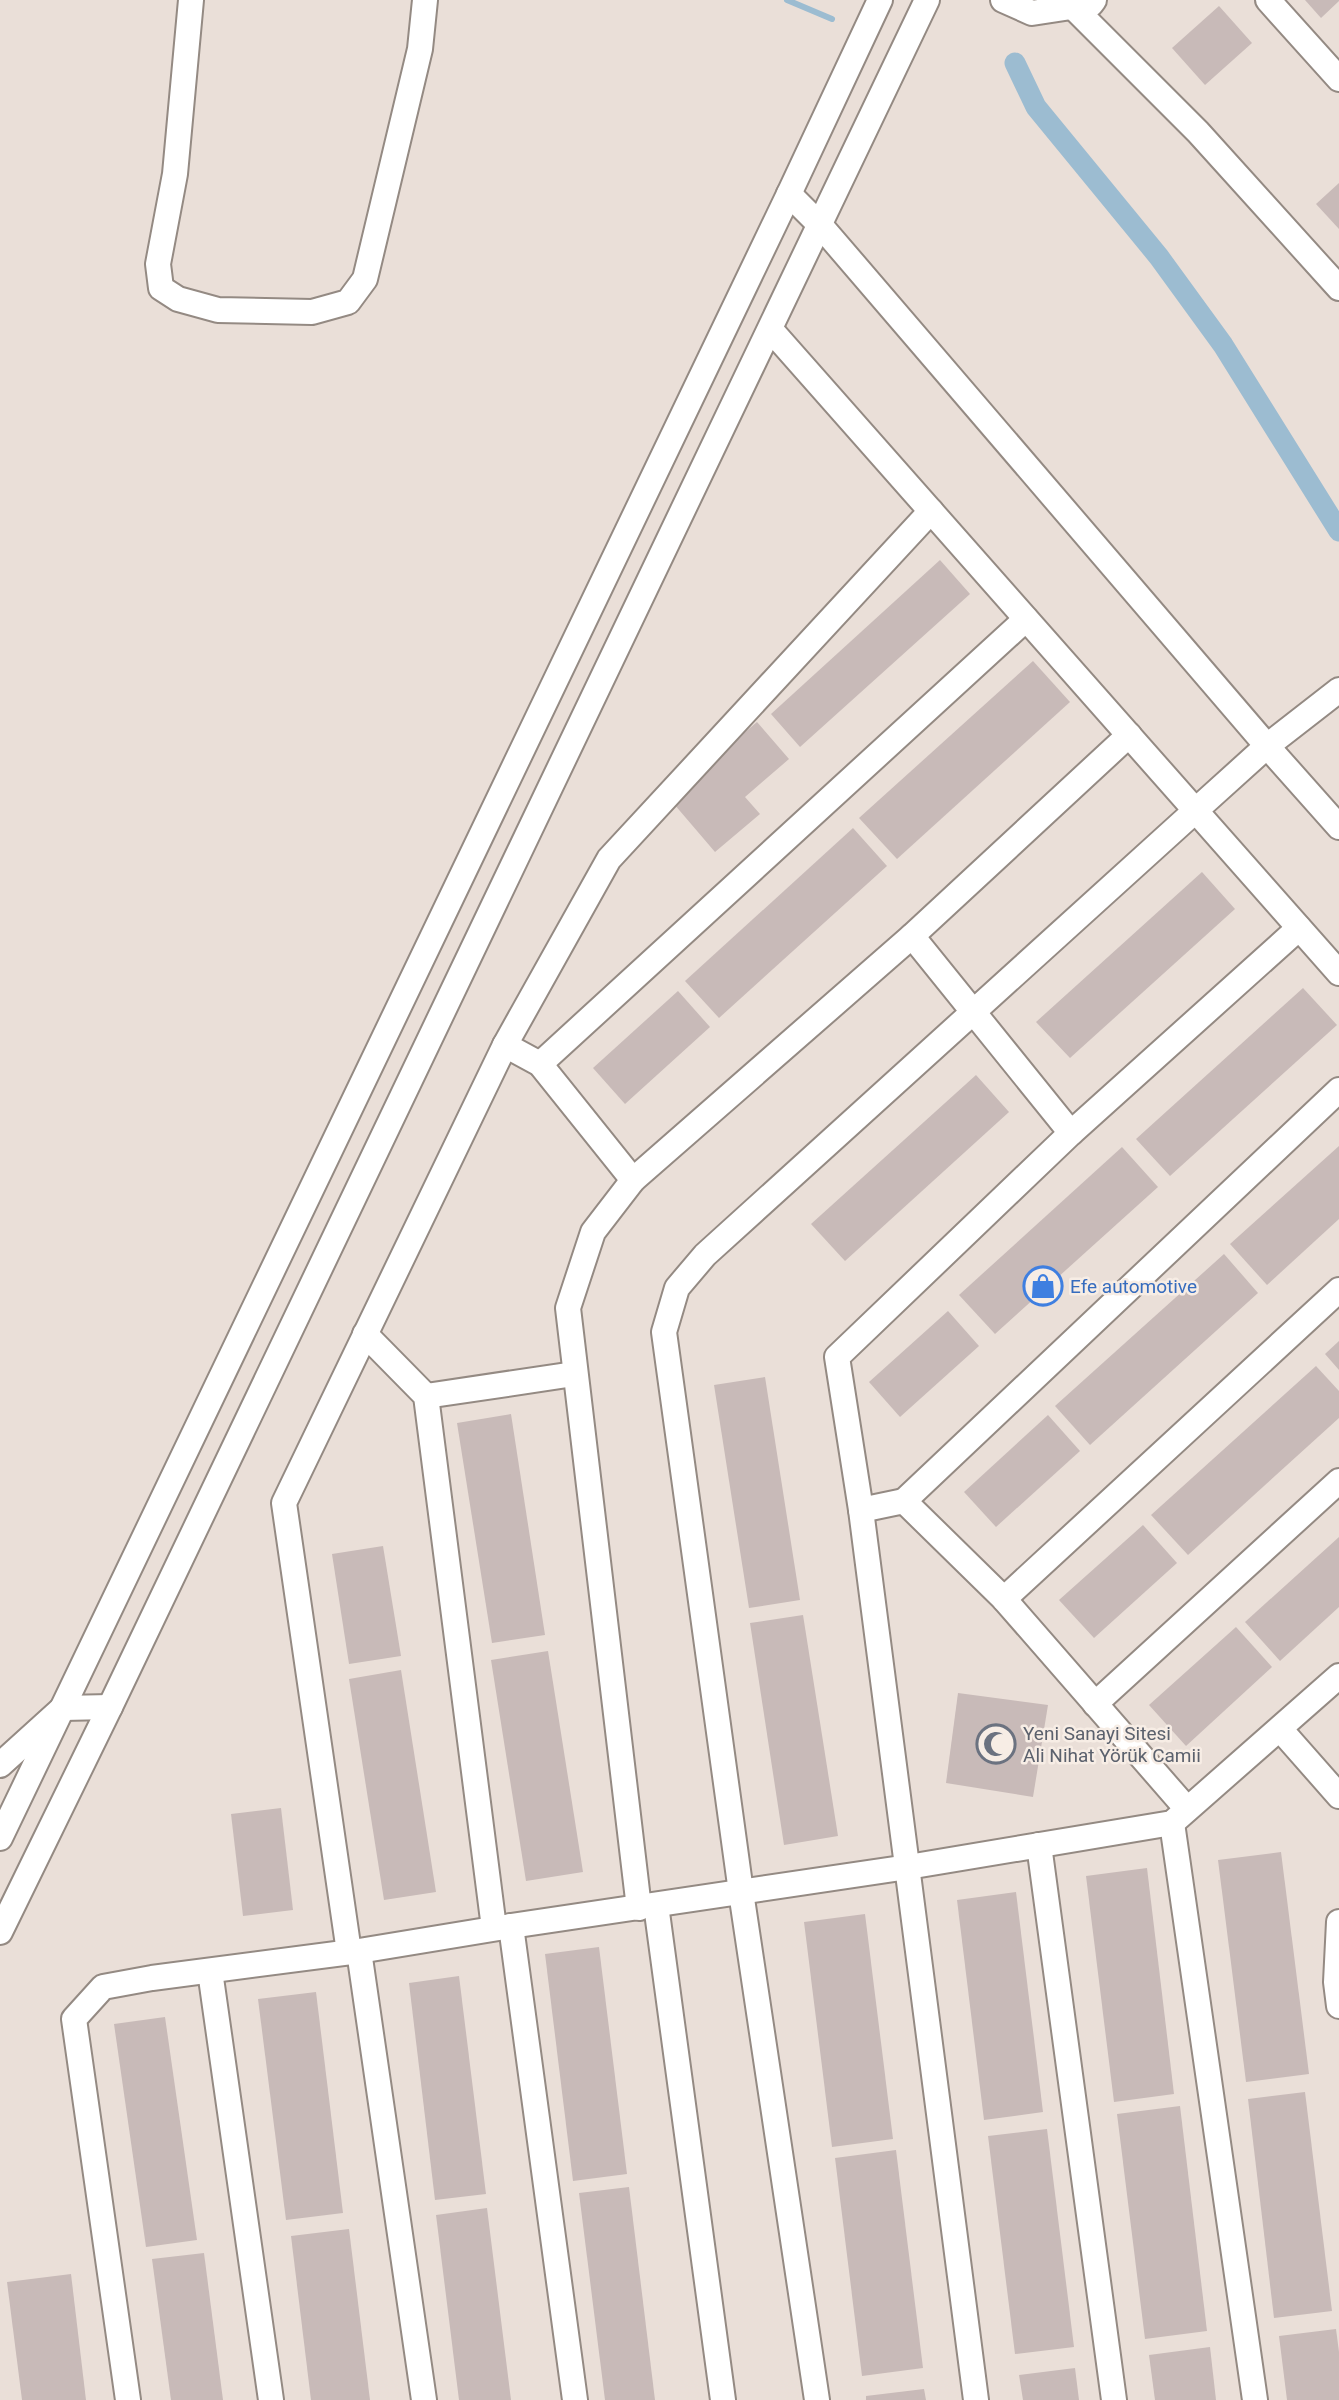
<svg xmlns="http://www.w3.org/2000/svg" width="1339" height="2400" font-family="Roboto,sans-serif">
  <rect width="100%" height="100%" fill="#eadfd8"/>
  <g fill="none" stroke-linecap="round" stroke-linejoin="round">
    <!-- stream -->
    <polyline stroke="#9cbcd1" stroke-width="6" points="787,0 832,19"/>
    <!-- canal -->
    <polyline stroke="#9cbcd1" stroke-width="21" points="1015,63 1036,107 1159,257 1223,345 1339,531"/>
  </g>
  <!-- building -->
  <g fill="#c8bab8">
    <polygon points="1305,0 1339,0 1339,1 1321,18"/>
    <polygon points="1219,6 1252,43 1205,85 1172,48"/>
    <polygon points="1339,183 1339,229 1316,204"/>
    <polygon points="940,560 970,594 800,747 771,714"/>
    <polygon points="1033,661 1070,702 897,859 859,818"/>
    <polygon points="757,722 789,759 745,797 760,814 715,852 668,797"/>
    <polygon points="853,828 887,866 719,1018 685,981"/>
    <polygon points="1202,872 1235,909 1070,1058 1036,1022"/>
    <polygon points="1303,988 1337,1025 1170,1176 1136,1139"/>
    <polygon points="678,991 710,1027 625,1104 593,1068"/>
    <polygon points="976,1075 1009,1112 845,1261 811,1224"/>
    <polygon points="1339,1146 1339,1219 1267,1285 1230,1244"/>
    <polygon points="1122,1147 1158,1187 995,1334 959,1295"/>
    <polygon points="1224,1254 1258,1293 1090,1445 1055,1406"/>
    <polygon points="948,1311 979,1346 900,1417 869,1382"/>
    <polygon points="1339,1341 1339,1370 1325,1354"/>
    <polygon points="1316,1366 1339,1391 1339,1418 1188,1555 1151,1515"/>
    <polygon points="765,1377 800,1600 749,1608 714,1385"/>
    <polygon points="511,1414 545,1635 492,1643 457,1423"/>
    <polygon points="1048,1415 1080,1451 996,1527 964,1492"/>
    <polygon points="1143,1525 1177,1563 1094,1638 1059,1600"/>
    <polygon points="1339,1537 1339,1607 1280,1661 1245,1622"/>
    <polygon points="383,1546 401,1656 349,1664 332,1554"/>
    <polygon points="803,1615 838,1836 784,1845 750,1623"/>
    <polygon points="1236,1627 1272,1667 1186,1746 1149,1705"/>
    <polygon points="548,1651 583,1872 526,1881 491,1660"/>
    <polygon points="401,1670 436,1892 384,1900 349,1679"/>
    <polygon points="958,1693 1048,1705 1033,1797 946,1783"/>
    <polygon points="281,1808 293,1910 243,1916 231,1814"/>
    <polygon points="1281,1852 1309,2074 1246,2082 1218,1860"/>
    <polygon points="1147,1868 1174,2094 1114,2102 1086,1876"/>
    <polygon points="1016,1892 1043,2112 984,2120 957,1900"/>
    <polygon points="865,1914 893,2139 832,2147 804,1922"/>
    <polygon points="599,1947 627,2174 573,2181 545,1954"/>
    <polygon points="459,1976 486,2194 435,2200 409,1983"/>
    <polygon points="316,1992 343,2213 286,2220 258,1999"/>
    <polygon points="165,2017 197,2240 146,2247 114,2024"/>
    <polygon points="1305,2092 1332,2311 1274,2318 1248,2099"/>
    <polygon points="1180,2106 1207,2331 1145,2339 1117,2114"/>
    <polygon points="1047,2129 1074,2347 1015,2354 988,2136"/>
    <polygon points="896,2150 923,2368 862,2376 835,2158"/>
    <polygon points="629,2187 655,2400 605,2400 579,2193"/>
    <polygon points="487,2208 511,2400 459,2400 436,2215"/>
    <polygon points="349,2229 370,2400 311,2400 291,2236"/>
    <polygon points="204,2253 223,2400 171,2400 152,2259"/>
    <polygon points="71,2274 86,2400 22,2400 7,2282"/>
    <polygon points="1336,2329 1339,2352 1339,2400 1287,2400 1279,2336"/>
    <polygon points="1210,2347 1216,2400 1155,2400 1149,2355"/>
    <polygon points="1075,2368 1079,2400 1023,2400 1019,2375"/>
    <polygon points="924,2389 926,2400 866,2400 866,2396"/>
  </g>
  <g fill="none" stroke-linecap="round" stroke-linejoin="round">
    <!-- minor casing -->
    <g stroke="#948a83" stroke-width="28">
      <g id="minor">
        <polyline points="191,0 175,174 158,264 161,288 178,299 218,310 312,312 348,302 365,279 420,49 425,0"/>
        <polyline points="1003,0 1032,13 1091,4 1094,0"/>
        <polyline points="1268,0 1339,79"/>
        <polyline points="1073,7 1198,132 1339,288"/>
        <polyline points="789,194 821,226 1267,746 1339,827"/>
        <polyline points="771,330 1339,973"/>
        <polyline points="912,936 1071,1133"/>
        <polyline points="505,1045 540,1064 633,1180"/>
        <polyline points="540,1064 1026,619"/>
        <polyline points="365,1334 426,1396 494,1928"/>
        <polyline points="426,1396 574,1374"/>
        <polyline points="904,1501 1339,1090"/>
        <polyline points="861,1510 904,1501 1004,1599 1187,1809"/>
        <polyline points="1004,1599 1339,1290"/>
        <polyline points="1095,1704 1339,1481"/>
        <polyline points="1280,1729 1339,1796"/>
        <polyline points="0,1765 63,1708 110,1707"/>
        <polyline points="1172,1823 1255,2400"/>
        <polyline points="0,1838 789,194 880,0"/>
        <polyline points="1039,1845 1114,2400"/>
        <polyline points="656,1905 723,2400"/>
        <polyline points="639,1908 568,1308 593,1232 633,1180 912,936 1129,735"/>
        <polyline points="1339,1922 1336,1982 1339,2006"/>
        <polyline points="511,1926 575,2400"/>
        <polyline points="0,1932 110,1707 927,0"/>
        <polyline points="359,1951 424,2400"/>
        <polyline points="349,1952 284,1503 505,1045 609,859 931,511"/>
        <polyline points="210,1971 271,2400"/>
        <polyline points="128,2400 74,2019 103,1987 152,1978 359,1951 511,1926 908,1867 1172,1823 1339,1676"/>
        <polyline points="817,2400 741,1892 664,1332 677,1288 705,1255 1195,811 1267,746 1339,690"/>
        <polyline points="976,2400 861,1510 837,1357 1071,1133 1299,928"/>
      </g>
    </g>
    <!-- minor -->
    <use href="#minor" stroke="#fff" stroke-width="24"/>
  </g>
  <!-- icons -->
  <defs>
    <g id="shop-ring" transform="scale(2.0125)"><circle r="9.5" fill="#f7ede5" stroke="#3f7fe0" stroke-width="1.5"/><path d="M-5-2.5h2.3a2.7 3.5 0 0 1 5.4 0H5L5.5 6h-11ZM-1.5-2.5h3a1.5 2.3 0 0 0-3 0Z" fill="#3f7fe0"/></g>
    <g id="mosque-ring" transform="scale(2.0125)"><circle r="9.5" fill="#f7ede5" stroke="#6b7280" stroke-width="1.5"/><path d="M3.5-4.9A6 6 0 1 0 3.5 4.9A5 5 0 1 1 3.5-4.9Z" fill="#6b7280"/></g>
  </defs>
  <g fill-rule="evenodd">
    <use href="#shop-ring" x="1043" y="1286"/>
    <use href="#mosque-ring" x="996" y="1744"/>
  </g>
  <g text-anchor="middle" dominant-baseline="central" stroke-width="5" stroke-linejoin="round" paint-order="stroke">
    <!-- shop labels -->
    <g font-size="19" fill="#366cbe" stroke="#f7ede5" text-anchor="start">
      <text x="1070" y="1286">Efe automotive</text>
    </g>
    <!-- worship labels -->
    <g font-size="19" fill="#5b616d" stroke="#f7ede5" text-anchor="start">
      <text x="1023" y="1733">Yeni Sanayi Sitesi<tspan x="1023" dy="22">Ali Nihat Yörük Camii</tspan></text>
    </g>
  </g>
</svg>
